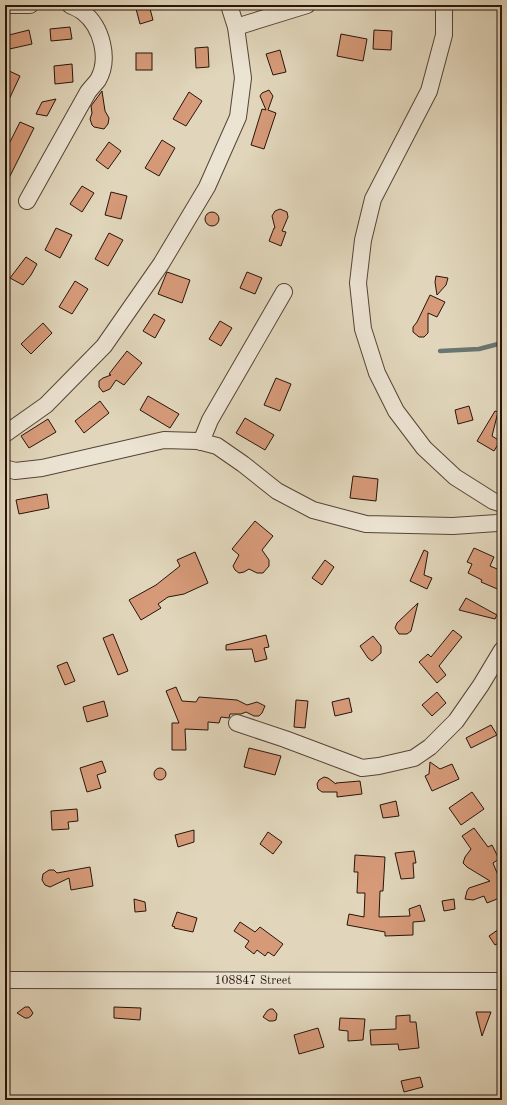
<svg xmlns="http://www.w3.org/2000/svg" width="507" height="1105" font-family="'Old Standard TT',serif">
  <rect width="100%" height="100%" fill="#e1d6bb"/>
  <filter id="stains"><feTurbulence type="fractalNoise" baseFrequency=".005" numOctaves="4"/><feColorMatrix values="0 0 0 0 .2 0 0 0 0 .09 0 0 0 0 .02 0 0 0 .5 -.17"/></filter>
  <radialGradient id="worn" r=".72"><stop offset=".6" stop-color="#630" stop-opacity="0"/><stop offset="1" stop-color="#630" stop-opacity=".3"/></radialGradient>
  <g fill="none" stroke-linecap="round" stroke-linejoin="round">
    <!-- stream -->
    <g stroke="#6a7672" stroke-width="4.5">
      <polyline points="440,351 479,349 502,343"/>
      <polyline points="5,1099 7,1100"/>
    </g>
  </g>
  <!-- building -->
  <g fill="#d69a79" stroke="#28140a">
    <polygon points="135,5 149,5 153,20 140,24"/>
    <polygon points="70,27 72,39 51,41 50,29"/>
    <polygon points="29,30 32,44 5,50 5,36"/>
    <polygon points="374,30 392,31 391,50 373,49"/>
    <polygon points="341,34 367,39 363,61 337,56"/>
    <polygon points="208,47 209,67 196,68 195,48"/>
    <polygon points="280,50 286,72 273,75 266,54"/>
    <rect x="136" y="53" width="16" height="17"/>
    <polygon points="72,64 73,82 55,84 54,66"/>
    <polygon points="5,69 20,76 5,108"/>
    <polygon points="269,90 273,96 268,110 276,113 264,149 251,145 262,109 266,110 260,96 262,93"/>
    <polygon points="102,91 105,111 109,118 108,124 104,129 94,127 92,125 90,119 92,113 91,106"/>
    <polygon points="189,92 202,101 186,126 173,119"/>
    <polygon points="56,99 47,116 36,114 42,102"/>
    <polygon points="20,122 34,128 5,186 5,139 10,142"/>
    <polygon points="162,140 175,148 159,176 145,168"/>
    <polygon points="109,142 121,151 108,169 96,160"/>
    <polygon points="82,186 94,193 82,212 70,204"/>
    <polygon points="111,192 127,196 121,219 105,215"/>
    <polygon points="280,209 287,212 288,217 282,231 286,232 281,246 269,241 274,228 275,228 272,216 275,211"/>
    <circle cx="212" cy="219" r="7"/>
    <polygon points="56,228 72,235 60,258 45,250"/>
    <polygon points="109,233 123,240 108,266 95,259"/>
    <polygon points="26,257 37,264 31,275 23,285 10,278"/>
    <polygon points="167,272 190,280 182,303 158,294"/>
    <polygon points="247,272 262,278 255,294 240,288"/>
    <polygon points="436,276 448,278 446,285 437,295 435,282"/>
    <polygon points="75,281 88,289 72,314 59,307"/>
    <polygon points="430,295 445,302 437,317 428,313 428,333 424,337 419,337 413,332 413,327 417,322"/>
    <polygon points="154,314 165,320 155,338 143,331"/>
    <polygon points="220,321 232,328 221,346 209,339"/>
    <polygon points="43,323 52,333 31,354 21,344"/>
    <polygon points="127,351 142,363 124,385 116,380 110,389 103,392 99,387 99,381 103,378 111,375 109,374"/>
    <polygon points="276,378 291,384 280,411 264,405"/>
    <polygon points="148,396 179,414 170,428 140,410"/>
    <polygon points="100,401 109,413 84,433 75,421"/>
    <polygon points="469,406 473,420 458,424 455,410"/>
    <polygon points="495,411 498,412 492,436 500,441 494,451 477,441"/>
    <polygon points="245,418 274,435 265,450 236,433"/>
    <polygon points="48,419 56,432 29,448 21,436"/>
    <polygon points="353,476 378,479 376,501 350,498"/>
    <polygon points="47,494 49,508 19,514 16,500"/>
    <polygon points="255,521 273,536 262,550 269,560 269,566 263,573 257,573 249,569 244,572 239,573 235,570 233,566 239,555 232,549"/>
    <polygon points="474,548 494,557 490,566 502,571 502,591 481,582 482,580 468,573 472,564 467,562"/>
    <polygon points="424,550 428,552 424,575 432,578 427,589 410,581"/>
    <polygon points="195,552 208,583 184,594 168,597 158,604 161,608 141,620 129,600 156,585 180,566 177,560"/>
    <polygon points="325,560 334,567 322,585 312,578"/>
    <polygon points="466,598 497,615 495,619 459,610"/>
    <polygon points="418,603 411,631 407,634 399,634 395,628 397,623"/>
    <polygon points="453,630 462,637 439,666 446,675 437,683 419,662 428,654 431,657"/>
    <polygon points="113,634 128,671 118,675 103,638"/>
    <polygon points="266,635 269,647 264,648 267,659 255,662 252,649 226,650 226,645"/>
    <polygon points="373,636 381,646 381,653 372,661 368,658 360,646"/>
    <polygon points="67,662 75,681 65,685 57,666"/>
    <polygon points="176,687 182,701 196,702 199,697 237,700 247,705 257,702 265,706 262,713 259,716 254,716 246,712 241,714 230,714 229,718 221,717 219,723 208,722 208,730 185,729 186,750 172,750 172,723 179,723 166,691"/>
    <polygon points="437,692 446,703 432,716 422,705"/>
    <polygon points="349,698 352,712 335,716 332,702"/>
    <polygon points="296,700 308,701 305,728 294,727"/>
    <polygon points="104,701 108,716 87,722 83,707"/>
    <polygon points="491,725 497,735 471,748 466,738"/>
    <polygon points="249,748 281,756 275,775 244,767"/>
    <polygon points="102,761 106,772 97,775 101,788 87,792 80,768"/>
    <polygon points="430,762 440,769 452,764 459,779 432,791 425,776 429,774"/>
    <circle cx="160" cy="774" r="6"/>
    <polygon points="324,777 328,778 336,784 336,783 360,781 362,794 337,797 337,792 322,792 318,789 317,784 319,780"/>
    <polygon points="472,792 484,809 461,825 449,808"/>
    <polygon points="396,801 399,816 383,818 380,805"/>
    <polygon points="77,809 78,821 68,822 69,829 52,830 51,811"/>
    <polygon points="474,828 488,847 492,845 499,859 493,863 502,885 502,897 487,903 484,896 473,900 465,899 467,891 469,888 490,881 467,867 463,863 465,857 471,849 462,836"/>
    <polygon points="194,830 194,842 178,847 175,835"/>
    <polygon points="268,832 282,842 273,854 260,844"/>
    <polygon points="414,851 416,863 413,863 414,878 401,879 395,853"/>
    <polygon points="355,855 385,857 383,891 380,891 379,917 410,916 409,909 420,905 425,921 413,922 413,935 385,936 385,932 347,925 349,914 364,917 365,893 357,893 358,872 354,872"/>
    <polygon points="90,867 93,886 71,890 69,878 50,887 45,885 42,880 43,874 49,870 54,870 57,873"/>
    <polygon points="134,899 145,902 146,911 135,912"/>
    <polygon points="454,899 455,909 444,911 442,901"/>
    <polygon points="177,912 197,918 193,932 174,928 175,927 172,926"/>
    <polygon points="240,922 255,932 260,927 283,944 274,956 268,952 265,956 257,950 254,954 245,947 249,941 234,931"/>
    <polygon points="502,927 502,941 495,945 489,936"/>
    <polygon points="25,1007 29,1007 33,1013 31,1016 28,1018 25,1018 17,1013"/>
    <polygon points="114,1007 141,1008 140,1020 114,1018"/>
    <polygon points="270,1009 273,1009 277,1014 276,1020 273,1021 269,1021 263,1017 267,1011"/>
    <polygon points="476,1012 491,1012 482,1036"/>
    <polygon points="410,1015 410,1022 416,1022 419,1048 399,1050 398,1044 371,1045 370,1030 396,1029 396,1016"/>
    <polygon points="340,1018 365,1019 363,1040 348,1041 348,1031 339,1030"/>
    <polygon points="318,1028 324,1047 299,1054 294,1035"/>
    <polygon points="420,1077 423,1087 404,1092 401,1081"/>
  </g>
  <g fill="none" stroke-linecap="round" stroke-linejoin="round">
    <!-- minor casing -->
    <g stroke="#564436" stroke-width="18">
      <g id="minor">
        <polyline points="5,5 30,5"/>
        <polyline points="444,5 444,35 429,91 373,199 363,240 358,283 363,329 377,373 396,411 424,448 455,477 493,501 502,504"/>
        <polyline points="236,27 307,5"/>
        <path d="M27 201 88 92C91 88 95 84 98 80 110 59 102 27 83 12 79 9 74 7 70 5"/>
        <polyline points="5,434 46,405 104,346 161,264 207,187 238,117 243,78 236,27 229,5"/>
        <polyline points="201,442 210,420 284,292"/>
        <polyline points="5,468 15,471 42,468 164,440 198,441 217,446 243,464 277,491 313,510 366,524 453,526 497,523 502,521"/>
        <polyline points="237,723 285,739 362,768 379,766 414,758 430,747 456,721 481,685 502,650"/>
        <polyline points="5,980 502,981"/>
      </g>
    </g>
    <!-- minor -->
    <use href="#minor" stroke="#ece4d3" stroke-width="16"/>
  </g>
  <g text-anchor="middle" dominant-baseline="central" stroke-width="4" stroke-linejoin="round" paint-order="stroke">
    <!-- street labels -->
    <g font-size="12" fill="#28140a" stroke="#ece4d3">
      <text x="253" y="981">108847 Street</text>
    </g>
  </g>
  <!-- margin -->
  <rect width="507" height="1105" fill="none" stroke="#e1d6bb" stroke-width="20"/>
  <rect x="6" y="6" width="495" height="1093" fill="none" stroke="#28140a" stroke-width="2"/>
  <rect x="10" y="10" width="487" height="1085" fill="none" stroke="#28140a"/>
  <rect width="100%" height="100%" filter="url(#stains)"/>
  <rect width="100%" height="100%" fill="url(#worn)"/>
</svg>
